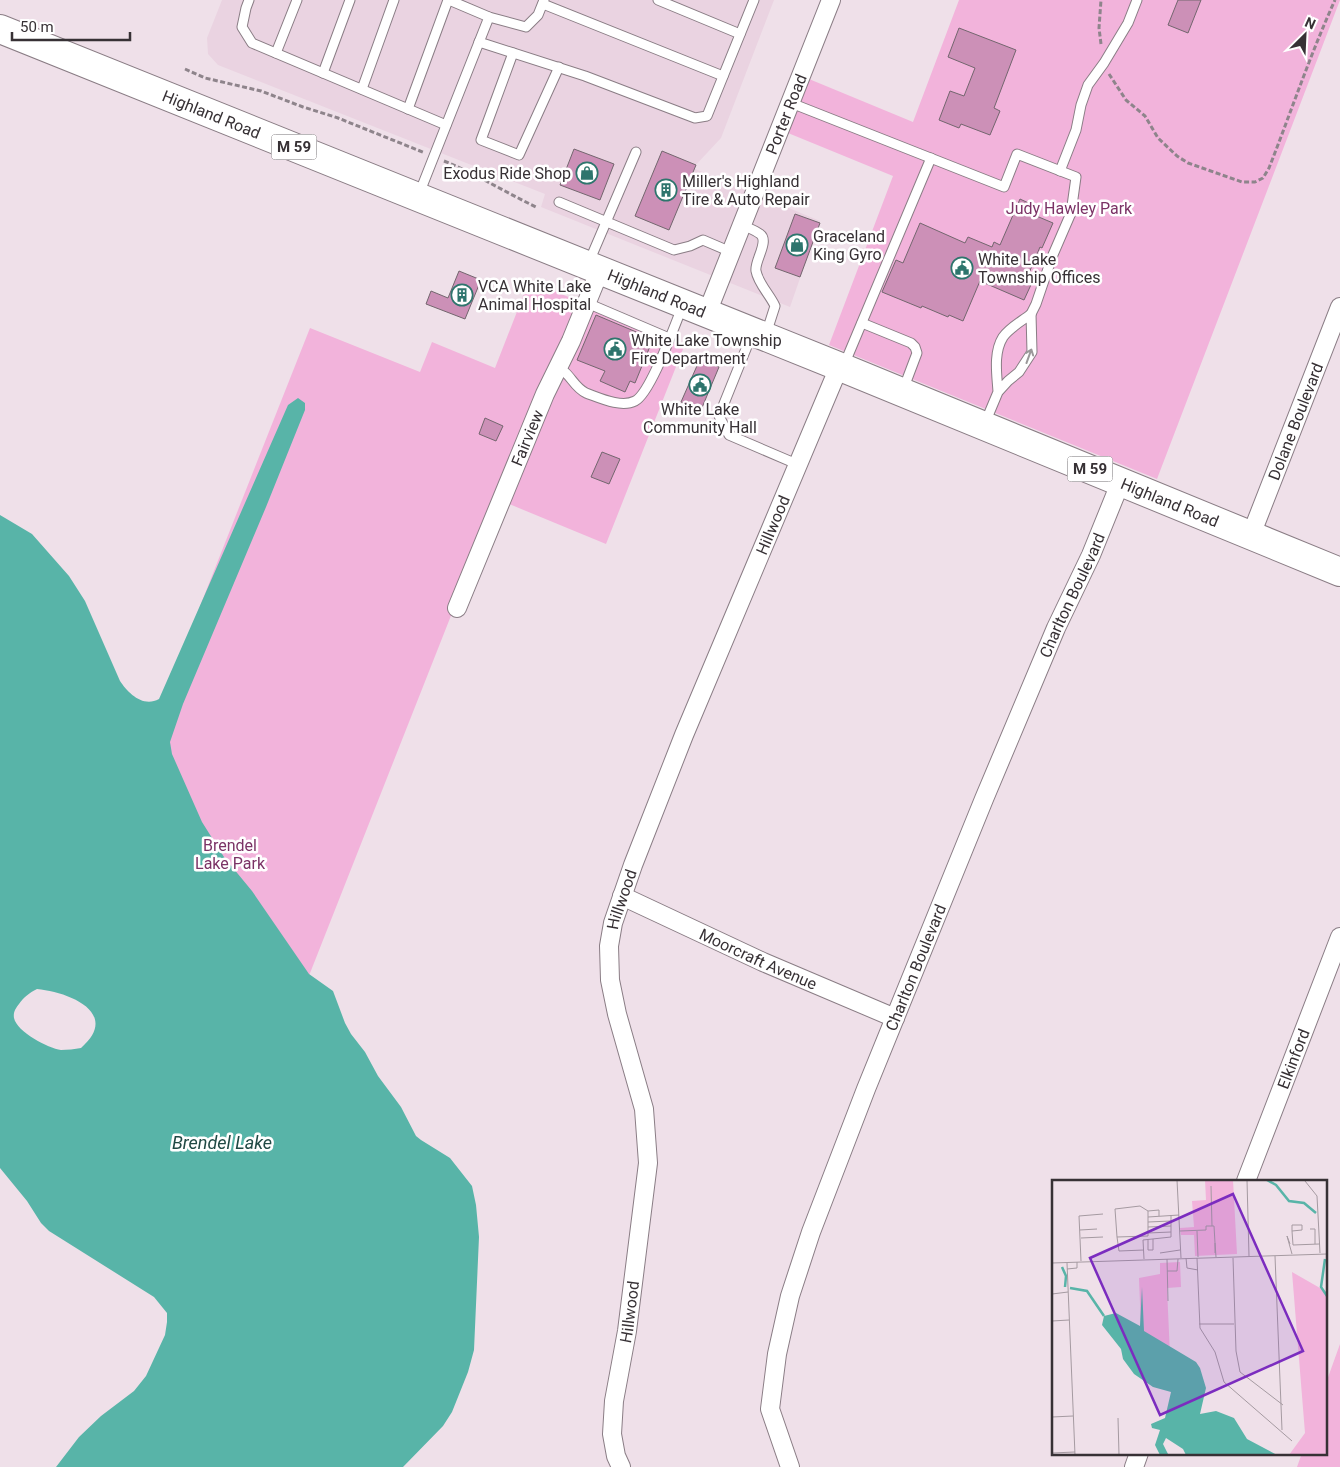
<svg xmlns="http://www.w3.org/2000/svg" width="1340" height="1467" font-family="Roboto,sans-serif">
  <rect width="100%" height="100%" fill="#efe0e9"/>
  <!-- built -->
  <polygon fill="#ead3e1" points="222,0 774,0 721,138 693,168 820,221 790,307 541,207 545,194 218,65 208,54 207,38"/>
  <!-- green -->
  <g fill="#f2b3db">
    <polygon points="959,0 1340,0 1157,479 829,345 893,176 788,133 809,79 913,122"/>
    <polygon points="529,281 685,344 606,544 497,499 286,1034 66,945 310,328 420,372 432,342 495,368"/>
    <polygon points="1340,1344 1340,1467 1297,1467 1302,1453 1326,1453 1326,1383"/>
  </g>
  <!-- water -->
  <path fill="#58b4a8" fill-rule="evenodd" d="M298 398 305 403V410L266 507 183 704 170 742 172 754 202 822 224 857 252 891 309 974 333 991 345 1023 351 1034 365 1052 378 1076 401 1107 416 1136 421 1140 450 1158 472 1186 476 1205 479 1237 474 1350 468 1372 452 1412 443 1426 403 1467H56L79 1437 101 1416 134 1391 146 1376 165 1335 167 1322V1313L154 1297 49 1231 41 1223 27 1201 0 1168V515L32 534 69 576 85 601 120 681C128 693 143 708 159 699L288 405ZM37 989C69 992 121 1013 81 1048 75 1049 67 1050 61 1050 48 1048 17 1032 14 1018 13 1012 16 1008 19 1004 24 997 29 993 37 989Z"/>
  <!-- building -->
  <g fill="#cc90b7" stroke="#73666e">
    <polygon points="1178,0 1201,0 1188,33 1168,25"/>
    <polygon points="959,28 1016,50 994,108 1000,111 990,135 961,124 959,128 939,120 950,91 964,96 975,68 948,57"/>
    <polygon points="574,149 614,164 600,200 560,185"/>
    <polygon points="662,151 696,165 669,230 635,216"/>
    <polygon points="1020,199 1037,207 1034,215 1053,223 1042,248 1040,247 1029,273 1035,276 1024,300 980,281 963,321 949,315 948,317 922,306 921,308 882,292 896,260 903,263 920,223 965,243 968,237 992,247 994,242 1000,245"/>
    <polygon points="795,214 820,223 800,277 775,268"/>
    <polygon points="459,271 481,280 465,319 426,304 431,291 448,298"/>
    <polygon points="596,315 653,339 635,383 630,381 625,392 600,381 605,371 577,360"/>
    <polygon points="700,359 719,367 701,410 681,402"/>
    <polygon points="485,418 503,426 496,441 479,434"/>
    <polygon points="602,452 620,459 609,484 591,477"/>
  </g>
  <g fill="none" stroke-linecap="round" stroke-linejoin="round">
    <!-- service casing -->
    <g stroke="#8a7d85" stroke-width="11">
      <g id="service">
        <polyline points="249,0 246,8 242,27 252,43 446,125"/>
        <polyline points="449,0 489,17 526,27 538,15 544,0"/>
        <polyline points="658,0 740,34"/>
        <polyline points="543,4 723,76"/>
        <polyline points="479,42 585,76 695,118 707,116 754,0"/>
        <polyline points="276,53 297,0"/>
        <polyline points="513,53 481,140 519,155 559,67"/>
        <polyline points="323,73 350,0"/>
        <polyline points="362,89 394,0"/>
        <polyline points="791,103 1004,187 1017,154 1076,177 1071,213 1052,257 1036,304 1031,314"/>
        <polyline points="408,109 448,0"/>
        <polyline points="1060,171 1076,130 1081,105 1088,85 1104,63 1128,23 1137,0"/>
        <polyline points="419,194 489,17"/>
        <polyline points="559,202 674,250 690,246 703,240 731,252"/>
        <path d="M742 225C748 228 755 230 760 234 770 241 754 261 756 271 758 283 770 295 775 306L766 334"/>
        <polyline points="589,262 636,152"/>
        <polyline points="587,303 669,338"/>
        <polyline points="862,323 911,343 915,347 917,353 903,390"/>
        <polyline points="752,334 719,416 729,435 799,465"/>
        <polyline points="844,365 931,158"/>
        <path d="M558 368C570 372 573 387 586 393 600 398 621 408 635 401 651 393 675 324 683 305"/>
        <path d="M985 423 998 392 1008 381 1019 372 1032 352 1031 314C1022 321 1009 328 1003 337 993 353 997 375 998 392"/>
      </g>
    </g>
    <!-- minor casing -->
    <g stroke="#8a7d85" stroke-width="20">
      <g id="minor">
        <path id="s1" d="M707 313 831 0"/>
        <path id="s2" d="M1251 535 1340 307"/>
        <path id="s3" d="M457 608 545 394 571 341 600 270"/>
        <path id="s4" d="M622 896 763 962 895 1018"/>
        <path id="s5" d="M1246 1181 1340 937"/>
        <path id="s6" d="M621 1467 616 1456 612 1434 614 1401 627 1331 648 1163 644 1109 617 1014 610 980 609 946 613 923 633 865 684 735 839 367"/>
        <path id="s7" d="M790 1467 770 1409 777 1354 790 1296 811 1232 866 1089 984 799 1056 628 1091 555 1121 481"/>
        <polyline points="1134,1467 1139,1453"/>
      </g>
    </g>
    <!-- trunk casing -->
    <g stroke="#8a7d85" stroke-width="30">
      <g id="trunk">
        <path id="s8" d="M0 29 843 368 1340 572"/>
      </g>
    </g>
    <!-- path -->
    <g stroke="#8e848b" stroke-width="3" stroke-dasharray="5 2.5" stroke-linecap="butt">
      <polyline points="1101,44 1099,28 1101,0"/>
      <polyline points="185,69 205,78 261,91 303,107 338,118 425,153"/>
      <path d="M1109 74 1126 100 1145 116 1158 138 1177 156 1188 163 1242 182H1255L1263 178 1269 168C1291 112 1310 55 1335 0"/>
      <path d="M444 161C476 174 505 192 536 207"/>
    </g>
    <!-- service -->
    <use href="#service" stroke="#fff" stroke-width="9"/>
    <!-- minor -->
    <use href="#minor" stroke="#fff" stroke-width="18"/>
    <!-- trunk -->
    <use href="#trunk" stroke="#fff" stroke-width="28"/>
  </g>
  <!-- one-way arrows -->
  <defs><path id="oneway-shaft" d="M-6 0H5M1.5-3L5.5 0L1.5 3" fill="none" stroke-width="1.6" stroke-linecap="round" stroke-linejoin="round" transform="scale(1.25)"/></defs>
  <use stroke="#9b989a" href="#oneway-shaft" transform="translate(1029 356) rotate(-70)"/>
  <!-- icons -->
  <defs>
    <g id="shop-ring" transform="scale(1.125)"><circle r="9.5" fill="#fff" stroke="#2e756d" stroke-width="1.5"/><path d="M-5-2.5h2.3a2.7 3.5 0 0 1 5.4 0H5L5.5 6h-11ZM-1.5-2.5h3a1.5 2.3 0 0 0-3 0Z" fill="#2e756d"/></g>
    <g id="building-ring" transform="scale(1.125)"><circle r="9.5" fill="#fff" stroke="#2e756d" stroke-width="1.5"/><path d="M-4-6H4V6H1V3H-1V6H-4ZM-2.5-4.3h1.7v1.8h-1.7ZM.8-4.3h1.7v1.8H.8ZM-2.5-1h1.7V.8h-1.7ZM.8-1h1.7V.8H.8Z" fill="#2e756d"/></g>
    <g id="civic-ring" transform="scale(1.125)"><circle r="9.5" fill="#fff" stroke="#2e756d" stroke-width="1.5"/><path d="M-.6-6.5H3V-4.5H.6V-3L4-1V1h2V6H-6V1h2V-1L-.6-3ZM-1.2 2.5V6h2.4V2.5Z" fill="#2e756d"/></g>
  </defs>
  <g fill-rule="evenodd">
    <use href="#shop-ring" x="587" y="173"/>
    <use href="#building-ring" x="666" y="190"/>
    <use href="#shop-ring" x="797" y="245"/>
    <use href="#civic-ring" x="962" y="268"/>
    <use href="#building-ring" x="462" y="295"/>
    <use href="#civic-ring" x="615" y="349"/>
    <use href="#civic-ring" x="700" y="385"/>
  </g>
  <g text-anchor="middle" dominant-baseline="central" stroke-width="5" stroke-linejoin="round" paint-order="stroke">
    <!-- shield labels -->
    <g fill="#fff" stroke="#736f72" stroke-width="1">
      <rect x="271.5" y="134.5" width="45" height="25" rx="4"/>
      <rect x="1067.5" y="456.5" width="45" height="25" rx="4"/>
    </g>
    <g font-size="15" font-weight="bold" fill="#373135">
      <text x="294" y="147">M 59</text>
      <text x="1090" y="469">M 59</text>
    </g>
    <!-- street labels -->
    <g font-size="16" fill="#373135" stroke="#fff">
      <text stroke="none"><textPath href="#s8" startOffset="228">Highland Road</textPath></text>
      <text stroke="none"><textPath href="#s1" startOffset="214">Porter Road</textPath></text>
      <text stroke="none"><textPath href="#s8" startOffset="708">Highland Road</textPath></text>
      <text stroke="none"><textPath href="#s2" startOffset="122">Dolane Boulevard</textPath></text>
      <text stroke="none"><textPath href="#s3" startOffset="184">Fairview</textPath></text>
      <text stroke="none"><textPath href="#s8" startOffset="1262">Highland Road</textPath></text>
      <text stroke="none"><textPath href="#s6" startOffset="982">Hillwood</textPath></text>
      <text stroke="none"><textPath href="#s7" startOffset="932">Charlton Boulevard</textPath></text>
      <text stroke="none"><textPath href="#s6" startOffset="578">Hillwood</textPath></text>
      <text stroke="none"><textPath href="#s4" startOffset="150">Moorcraft Avenue</textPath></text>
      <text stroke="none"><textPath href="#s7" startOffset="528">Charlton Boulevard</textPath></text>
      <text stroke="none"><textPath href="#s5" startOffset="131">Elkinford</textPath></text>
      <text stroke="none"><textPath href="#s6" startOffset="158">Hillwood</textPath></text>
    </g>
    <!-- poi labels -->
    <g font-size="16" fill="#373135" stroke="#fff" text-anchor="start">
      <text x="571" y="173" text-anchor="end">Exodus Ride Shop</text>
      <text x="682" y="181">Miller's Highland<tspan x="682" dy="18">Tire &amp; Auto Repair</tspan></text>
      <text x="813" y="236">Graceland<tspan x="813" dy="18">King Gyro</tspan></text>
      <text x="978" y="259">White Lake<tspan x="978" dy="18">Township Offices</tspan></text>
      <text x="478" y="286">VCA White Lake<tspan x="478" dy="18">Animal Hospital</tspan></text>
      <text x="631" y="340">White Lake Township<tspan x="631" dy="18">Fire Department</tspan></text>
      <text x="700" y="409" text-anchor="middle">White Lake<tspan x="700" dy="18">Community Hall</tspan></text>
    </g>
    <!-- park labels -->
    <g font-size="16" fill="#7b3366" stroke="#fff">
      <text x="1069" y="208">Judy Hawley Park</text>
      <text x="230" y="845">Brendel<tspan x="230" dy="18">Lake Park</tspan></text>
    </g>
    <!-- water labels -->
    <g font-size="18" font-style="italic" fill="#204944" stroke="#fff">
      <text x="222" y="1142">Brendel Lake</text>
    </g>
  </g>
  <!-- overview -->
  <g transform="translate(1052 1180)">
    <rect width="275" height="275" fill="#efe0e9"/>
    <path d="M153 0H181L185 74 143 76 142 55H129L128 48 142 47 140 21 154 20ZM128 82 129 107 115 108 118 175 90 176 87 98 108 94V83ZM240 92 275 112V275H237L253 253Z" fill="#f2b3db"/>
    <path d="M90 107 92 151 144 182 148 188 154 208 148 234 164 231 182 238 195 259 225 275H134L131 269 114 258 111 264 116 274 130 275H108L103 265 108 250 100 248 99 244 113 238 119 212 101 207 82 194 71 179 69 169 50 145 52 136 64 133 88 146Z" fill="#58b4a8"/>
    <path fill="none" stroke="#58b4a8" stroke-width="2.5" d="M215 0 224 5 237 21 252 23 264 33M273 79 269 107 275 116M10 87 14 96 13 107M18 108 35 111 52 136"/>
    <path fill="none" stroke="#a59aa1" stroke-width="1" d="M125 0 129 78M195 0 197 76M253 1 265 16 268 73M159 6 160 46M96 37 127 35M96 42 119 41M96 47 119 46M258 49H263V64M28 50 45 49M128 51 154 50V46H162L163 63M145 51 146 77M240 51V45H250V50L240 51 241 65M96 53 119 52M65 57 63 29 88 26 96 31 107 30V36M29 58 51 57M96 59V70H101V59M91 60 119 57V35M91 60 92 79M238 64 235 56 240 74M241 65 267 64M92 70 67 71 65 57 96 56V31M108 73 128 70M163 73V63L164 77M223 76 230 250M134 78 135 88 146 90M145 78 148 148 163 172 172 202 240 261M181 78 184 171 188 192 231 225M115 79 116 121M29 81 27 36 51 34M0 83 275 74M15 83 23 275M15 89 25 88V82M115 91H125L126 79M0 114 16 112M0 141 17 140M147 144H182M0 237 21 236M66 238 67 275M0 273 23 272"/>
    <path fill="#7b2cbf" fill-opacity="0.15" stroke="#7b2cbf" stroke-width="2.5" d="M181 14 251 171 108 235 38 78Z"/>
    <rect width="275" height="275" fill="none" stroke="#373135" stroke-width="2.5"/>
  </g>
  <!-- north arrow -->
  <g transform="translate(1305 35) rotate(24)" stroke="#ffffff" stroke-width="4" paint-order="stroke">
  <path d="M0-4L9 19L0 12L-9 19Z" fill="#373135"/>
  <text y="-8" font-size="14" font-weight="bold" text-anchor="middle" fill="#373135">N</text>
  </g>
  <!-- scale -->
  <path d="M12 32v8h118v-8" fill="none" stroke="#373135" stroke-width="2.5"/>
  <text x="20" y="32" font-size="15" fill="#373135" stroke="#ffffff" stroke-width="4" paint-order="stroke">50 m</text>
</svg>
